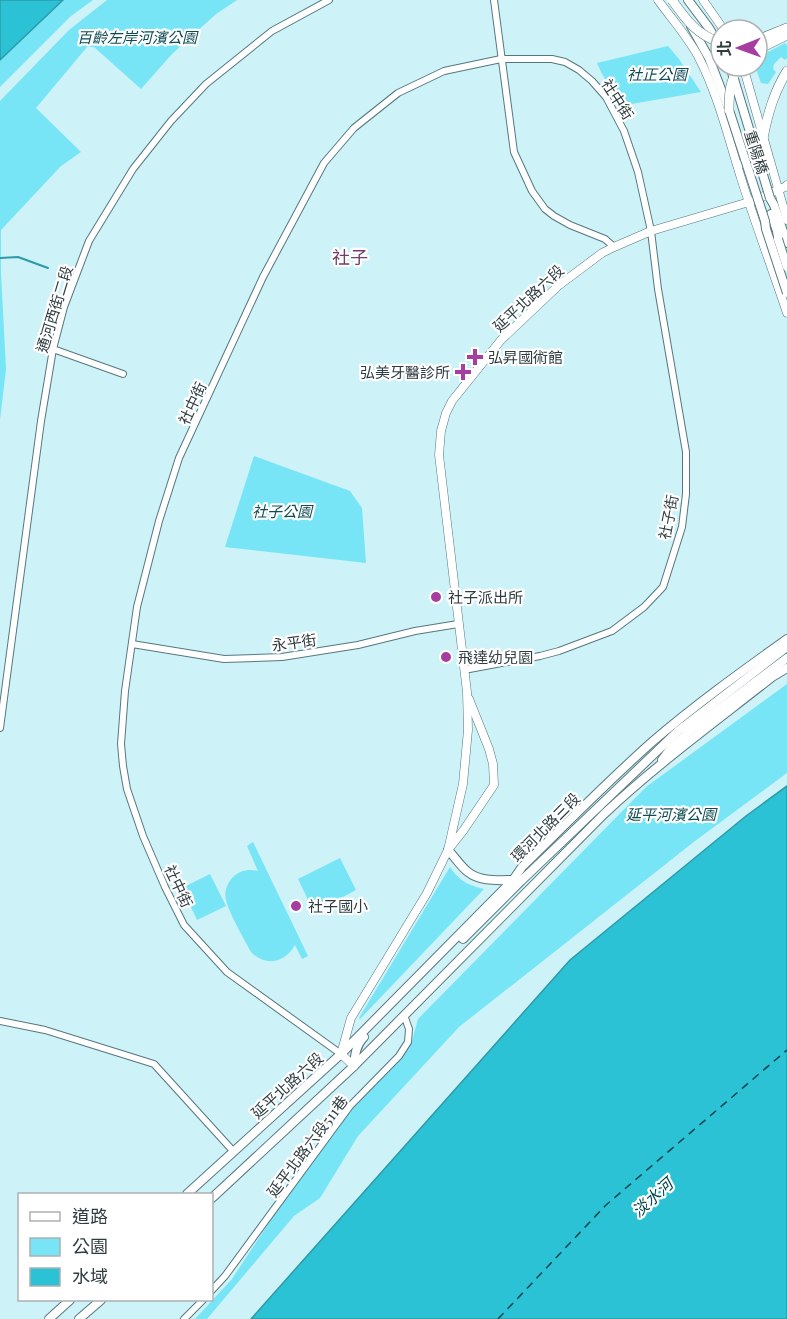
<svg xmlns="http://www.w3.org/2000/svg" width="787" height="1319" font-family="'Playfair Display','Noto Sans TC',serif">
  <rect width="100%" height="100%" fill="#cdf2f8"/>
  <!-- green -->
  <g fill="#77e5f6">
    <polygon points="63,0 93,0 71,16 0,87 0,60"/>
    <polygon points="107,0 237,0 216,14 172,54 141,89 94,47 87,47 36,108 81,152 61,166 1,230 1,273 6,369 0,420 0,101 69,30"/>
    <polygon points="785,43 787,46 787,58 785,60 781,57 774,64 773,69 776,72 768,84 761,83 755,66 757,66 757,58"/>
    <polygon points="668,46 679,59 701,92 620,106 601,72 597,63"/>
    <polygon points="254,456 350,491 362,508 366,563 225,547"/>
    <polygon points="787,684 787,773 695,841 459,1027 358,1136 320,1198 294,1216 207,1319 195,1319 232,1279 334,1124 412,1041 418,1019 646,787"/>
    <path d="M253 842 308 956 302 959 295 945C285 963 265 967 251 952 244 939 229 913 226 900 224 892 227 884 232 878 240 870 249 869 258 871L247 846Z"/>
    <polygon points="340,858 356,890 314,912 298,879"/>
    <path d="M450 867C459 881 468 885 484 889L360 1019 359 1018Z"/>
    <polygon points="210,874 226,906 197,920 182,888"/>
  </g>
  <!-- water -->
  <g fill="#2cc2d5" stroke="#2d9aa8" stroke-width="1.5">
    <polygon points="0,0 63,0 0,60"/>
    <polygon points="787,786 787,1319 251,1319 570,960 746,816"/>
  </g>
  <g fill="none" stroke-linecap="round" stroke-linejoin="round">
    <!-- stream -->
    <polyline stroke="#2d9aa8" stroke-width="2" points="0,258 18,257 48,268"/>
    <!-- ferry -->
    <polyline stroke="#02444c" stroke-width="1.5" stroke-dasharray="8 6" stroke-linecap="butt" points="498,1319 606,1205 787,1050"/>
    <!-- minor casing -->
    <g stroke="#56777d" stroke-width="8">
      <g id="minor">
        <polyline points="494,0 514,152 532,191 545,209 554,216 570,225 605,239 614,247"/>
        <polyline points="53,349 123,374"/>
        <polyline points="132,644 224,659 282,657 358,645 415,631 458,624"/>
        <polyline points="0,728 41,421 53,349 64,307 89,241 133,169 171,121 206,84 272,31 329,0"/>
        <polyline points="0,1021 45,1030 154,1064 234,1152"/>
        <polyline points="341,1054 227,972 184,925 165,887 143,836 127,789 123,766 121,744 125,691 137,607 159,521 179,458 263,277 324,163 354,128 398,93 444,71 501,59 552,59 565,62 579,70 592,81 606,97 624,131 638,172 651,231 658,289 686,452 686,494 682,527 663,587 644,607 612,631 559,651 540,656 464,670"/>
        <polyline points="212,1290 225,1276 350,1106 399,1056 408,1042 409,1029 404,1015"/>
        <polyline points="184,1319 203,1300"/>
      </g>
    </g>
    <!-- tertiary casing -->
    <g stroke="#56777d" stroke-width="9">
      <g id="tertiary">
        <path d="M658 0C671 18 687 36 698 56 718 94 728 137 741 178 755 223 772 268 787 313"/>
        <polyline points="703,0 724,30"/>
        <polyline points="743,66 787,220"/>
        <polyline points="741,164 768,155"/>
        <polyline points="448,850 463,784 468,730 467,692 439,455 441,431 446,413 452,401 501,340 558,286 602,253 614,247 651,231 749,202 785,187 787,185"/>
        <polyline points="354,1066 341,1054 351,1018 427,893 448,850 463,831 494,785 493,764 489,749 469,699"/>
      </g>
    </g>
    <!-- secondary casing -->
    <g stroke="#56777d" stroke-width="10">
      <g id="secondary">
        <polyline points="688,0 709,28 721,48"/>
        <polyline points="691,26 709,58 729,110"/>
        <polyline points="770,198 774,205 787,243"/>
        <polyline points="771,214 777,231 778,239"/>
        <polyline points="662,760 671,748 690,731 787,658"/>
        <path d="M448 850C455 857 461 867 468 872 480 882 499 880 513 880"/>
        <polyline points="463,939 521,881 678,731 787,647"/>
        <path d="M354 1066C355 1054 356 1045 364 1037"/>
        <path d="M187 1194 341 1054 513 880 522 867C565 825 607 782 652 742 695 705 741 672 787 639"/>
        <path d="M212 1198 354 1066 604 814C656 765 715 722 772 677L787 668"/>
        <polyline points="49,1319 70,1300"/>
        <polyline points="79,1319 101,1300"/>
      </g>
    </g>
    <!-- primary casing -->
    <g stroke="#56777d" stroke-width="10">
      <g id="primary">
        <polyline points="757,40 787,28"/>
        <polyline points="757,50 787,35"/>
        <path d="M763 138C768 113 774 92 787 71"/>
      </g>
    </g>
    <!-- minor -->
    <use href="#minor" stroke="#fff" stroke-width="6"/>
    <!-- tertiary -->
    <use href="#tertiary" stroke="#fff" stroke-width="8"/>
    <!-- secondary -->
    <use href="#secondary" stroke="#fff" stroke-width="8"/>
    <!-- primary -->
    <use href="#primary" stroke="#fff" stroke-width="9"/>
    <!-- secondary-bridge casing -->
    <g stroke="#56777d" stroke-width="10" stroke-linecap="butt">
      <g id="secondary-bridge">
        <polyline points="730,66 770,198"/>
        <polyline points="729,110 765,221 766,229 787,293"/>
        <polyline points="778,239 787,267"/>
      </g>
    </g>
    <!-- primary-bridge casing -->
    <g stroke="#56777d" stroke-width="10" stroke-linecap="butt">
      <g id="primary-bridge">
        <path d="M672 0C687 21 696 34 721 43"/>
        <path d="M729 110C729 92 730 82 739 66"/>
      </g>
    </g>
    <!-- secondary-bridge -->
    <use href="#secondary-bridge" stroke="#fff" stroke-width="8"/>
    <!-- primary-bridge -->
    <use href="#primary-bridge" stroke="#fff" stroke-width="9"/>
  </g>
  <!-- markers -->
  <g fill="#a63ea1" stroke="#fff" stroke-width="2">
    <path d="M472 348h6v6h6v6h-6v6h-6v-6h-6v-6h6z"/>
    <path d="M460 363h6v6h6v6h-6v6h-6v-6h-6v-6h6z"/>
    <circle cx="436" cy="597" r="6"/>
    <circle cx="446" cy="657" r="6"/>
    <circle cx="296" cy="906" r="6"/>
  </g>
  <g text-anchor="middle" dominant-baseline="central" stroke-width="4.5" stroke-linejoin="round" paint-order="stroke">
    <!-- park labels -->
    <g font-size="15" font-style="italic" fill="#0e4b53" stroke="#fff">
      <text x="137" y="37">百齡左岸河濱公園</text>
      <text x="657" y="74">社正公園</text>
      <text x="282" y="511">社子公園</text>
      <text x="671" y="814">延平河濱公園</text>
    </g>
    <!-- street labels -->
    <g font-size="15" fill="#2f3d40" stroke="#fff">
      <text transform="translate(618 99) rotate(57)">社中街</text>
      <text transform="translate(757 152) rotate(72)">重陽橋</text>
      <text transform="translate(528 298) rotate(-43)">延平北路六段</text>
      <text transform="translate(54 309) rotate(-73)">通河西街二段</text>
      <text transform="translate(192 403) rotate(-65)">社中街</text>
      <text transform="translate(668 517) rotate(-79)">社子街</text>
      <text transform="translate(294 642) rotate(-8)">永平街</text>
      <text transform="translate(545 827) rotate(-45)">環河北路三段</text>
      <text transform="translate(179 886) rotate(65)">社中街</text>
      <text transform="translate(287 1085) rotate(-42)">延平北路六段</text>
      <text transform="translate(307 1146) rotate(-53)">延平北路六段511巷</text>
    </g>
    <!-- poi labels -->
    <g font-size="15" fill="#2f3d40" stroke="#fff" text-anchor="start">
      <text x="488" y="357">弘昇國術館</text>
      <text x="450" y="372" text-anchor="end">弘美牙醫診所</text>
      <text x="448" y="597">社子派出所</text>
      <text x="458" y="657">飛達幼兒園</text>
      <text x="308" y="906">社子國小</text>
    </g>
    <!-- water labels -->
    <g font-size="16" font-style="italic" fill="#02444c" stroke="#fff">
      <text transform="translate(652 1197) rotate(-42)">淡水河</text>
    </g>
    <!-- quarter labels -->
    <g font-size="18" fill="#723d6e" stroke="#fff">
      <text x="350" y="257">社子</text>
    </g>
  </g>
  <!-- legend -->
  <rect x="18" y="1193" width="195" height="108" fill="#ffffff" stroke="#acb1b3" stroke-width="1.5"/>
  <rect x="30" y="1212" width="30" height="9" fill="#ffffff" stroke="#acb1b3" stroke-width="1.5"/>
  <text x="72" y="1223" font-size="18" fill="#2f3d40">道路</text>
  <rect x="30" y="1238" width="30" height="18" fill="#77e5f6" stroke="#acb1b3" stroke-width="1.5"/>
  <text x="72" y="1253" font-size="18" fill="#2f3d40">公園</text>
  <rect x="30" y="1268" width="30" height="18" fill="#2cc2d5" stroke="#acb1b3" stroke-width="1.5"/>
  <text x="72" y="1283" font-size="18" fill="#2f3d40">水域</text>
  <!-- north arrow -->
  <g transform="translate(739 48) rotate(269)"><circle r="28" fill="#ffffff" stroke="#acb1b3" stroke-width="1.5"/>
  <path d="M0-4.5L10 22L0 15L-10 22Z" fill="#a63ea1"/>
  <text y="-9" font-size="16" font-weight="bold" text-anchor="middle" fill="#2f3d40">北</text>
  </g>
</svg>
